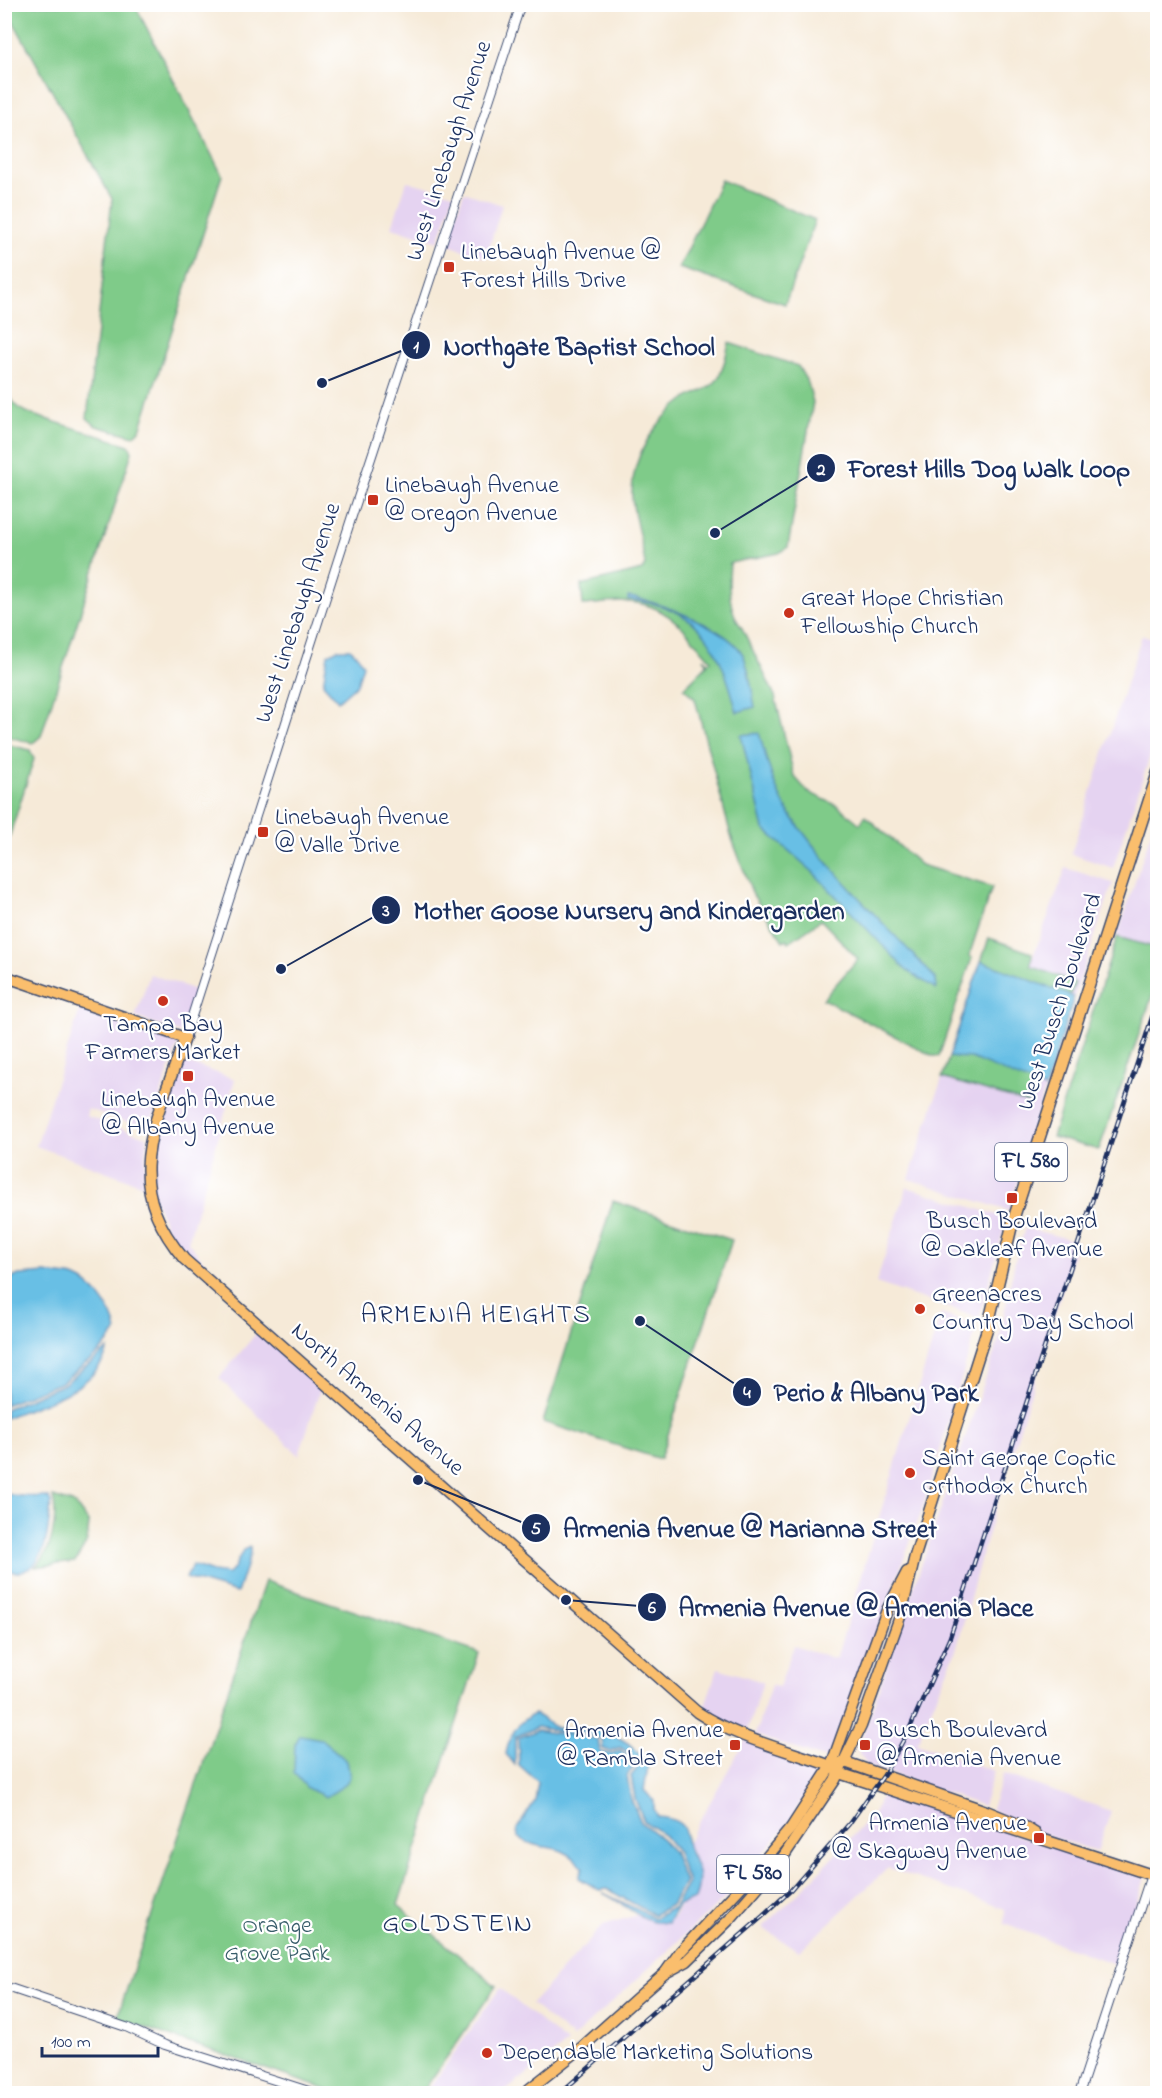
<svg xmlns="http://www.w3.org/2000/svg" width="1162" height="2098" font-family="'Indie Flower',sans-serif">
  <rect width="100%" height="100%" fill="#fff"/>
  <filter id="ink" filterUnits="userSpaceOnUse"><feTurbulence type="fractalNoise" baseFrequency=".0167" numOctaves="2"/><feDisplacementMap in="SourceGraphic" scale="12" xChannelSelector="R" yChannelSelector="G"/><feConvolveMatrix kernelMatrix="1 2 1 2 8 2 1 2 1" color-interpolation-filters="sRGB"/></filter>
  <filter id="wash" filterUnits="userSpaceOnUse"><feTurbulence type="fractalNoise" baseFrequency=".008" numOctaves="4" result="noise"/><feDisplacementMap in="SourceGraphic" scale="24" xChannelSelector="R" yChannelSelector="G"/><feGaussianBlur stdDeviation="1.35" result="paint"/><feColorMatrix in="noise" values="0 0 0 0 0 0 0 0 0 0 0 0 0 0 0 0 0 1.4 0 .05"/><feComposite in="paint" operator="in"/></filter>
  <g filter="url(#wash)">
    <rect width="100%" height="100%" fill="#f6ead8"/>
    <!-- built -->
    <g fill="#e5d3f1">
      <polygon points="407,181 454,194 438,242 392,227"/>
      <polygon points="464,192 502,205 486,258 446,244"/>
      <polygon points="1142,635 1157,639 1157,735 1113,868 1071,854"/>
      <polygon points="1157,814 1157,948 1117,937"/>
      <polygon points="1066,868 1113,883 1074,997 1025,978"/>
      <polygon points="150,974 195,990 182,1033 135,1017"/>
      <polygon points="81,1006 179,1041 149,1129 88,1109 86,1116 147,1137 143,1185 36,1146"/>
      <polygon points="949,1057 971,1058 1045,1089 1009,1211 909,1179"/>
      <polygon points="182,1061 235,1079 188,1242 205,1263 201,1268 169,1235 151,1188 156,1135"/>
      <polygon points="907,1187 1007,1218 979,1318 876,1283"/>
      <polygon points="1025,1228 1077,1241 982,1553 956,1650 917,1743 994,1771 983,1806 867,1765 858,1750 999,1339 1015,1261"/>
      <polygon points="941,1314 977,1326 923,1507 839,1734 826,1759 755,1735 771,1685 779,1687 794,1645 836,1659"/>
      <polygon points="259,1330 322,1384 299,1455 219,1378"/>
      <polygon points="718,1668 763,1682 747,1731 703,1711"/>
      <polygon points="745,1740 822,1767 786,1826 724,1899 573,2038 531,2004 603,1925 637,1915 657,1923 673,1918 682,1902 695,1899 692,1853 686,1845"/>
      <polygon points="1003,1774 1111,1811 1097,1852 1039,1832 991,1809"/>
      <polygon points="884,1791 1145,1878 1117,1965 1004,1924 1005,1909 888,1868 799,1951 762,1928 802,1890 873,1814"/>
      <polygon points="500,1988 567,2043 503,2093 426,2093"/>
    </g>
    <!-- green -->
    <g fill="#7fcb89" stroke="#4d7d74" stroke-width="1.5">
      <polygon points="4,5 135,5 222,175 140,430 134,436 96,426 87,418 112,199"/>
      <polygon points="721,180 815,220 785,304 679,268"/>
      <path d="M729 343 798 366 808 383 813 402 788 547 779 553 730 563C728 585 728 610 742 628L775 696 794 776 808 792 838 806 860 824 865 816 921 865 992 887 969 956 972 958 939 1056H933L823 999 858 959 821 920 789 942 787 939 783 941 753 895 731 836 695 699 684 688 707 665 704 658 708 663 711 660C701 650 693 638 683 628 649 596 626 601 583 605L581 585 642 570 645 565C643 544 631 510 632 493 632 456 655 421 684 400 693 394 704 391 712 385 723 377 726 354 729 343Z"/>
      <polygon points="4,389 18,408 33,415 129,445 132,452 41,736 33,743 5,736"/>
      <polygon points="5,744 30,750 34,759 8,841 5,844"/>
      <polygon points="1117,937 1157,948 1157,982 1099,1150 1052,1137"/>
      <polygon points="989,938 1032,953 1031,966 1075,983 1028,1103 942,1078"/>
      <polygon points="613,1201 732,1240 660,1459 543,1422"/>
      <path d="M53 1497 75 1504 89 1523 87 1542 75 1562 34 1567C52 1555 58 1517 53 1497Z"/>
      <polygon points="265,1581 479,1653 398,1905 496,1986 422,2093 336,2093 117,2018"/>
    </g>
    <!-- water -->
    <g fill="#68bfe5" stroke="#4277a2" stroke-width="1.5">
      <path d="M628 597C656 600 727 628 742 653 749 664 752 693 755 707L737 712C720 648 702 605 628 600Z"/>
      <polygon points="338,649 350,649 358,656 363,665 357,684 338,701 323,684 328,654"/>
      <path d="M759 733C767 761 774 790 790 814 831 874 887 926 936 979V989L906 970 812 871 764 829 741 735Z"/>
      <polygon points="981,961 1074,997 1045,1089 971,1058 949,1057"/>
      <path d="M46 1273C55 1275 66 1275 74 1277 94 1284 114 1311 117 1331L99 1353 62 1382 5 1405V1281L19 1275Z"/>
      <path d="M108 1349C95 1391 42 1403 5 1418V1409L64 1384Z"/>
      <path d="M5 1493C21 1499 33 1494 49 1498L51 1503C48 1526 49 1566 19 1572 15 1572 9 1570 5 1571Z"/>
      <polygon points="250,1547 250,1554 237,1593 186,1578 192,1565 213,1572 228,1574 234,1568 243,1550"/>
      <path d="M534 1714C543 1717 549 1726 558 1728 565 1730 574 1728 582 1729 611 1731 633 1740 648 1766L644 1790 654 1801V1809L658 1817C668 1818 682 1820 685 1832 687 1836 685 1841 687 1846 697 1868 703 1874 695 1899L678 1905 668 1923C641 1923 626 1904 603 1893L655 1918 674 1907 688 1883 676 1850 665 1836 644 1821 635 1799 631 1776 638 1767 631 1754 620 1747 610 1751 603 1749 602 1738 582 1732 565 1733 537 1727 515 1737V1765L506 1754C509 1737 517 1721 534 1714Z"/>
      <path d="M537 1730C558 1735 578 1735 598 1739L600 1752 611 1754 620 1750 627 1756 634 1767 627 1775 631 1799 641 1822 662 1839 673 1852 685 1882 671 1905 654 1915 607 1889 599 1890 579 1878 583 1867C559 1839 543 1854 518 1837L517 1829 535 1801 538 1782 519 1765 518 1738Z"/>
      <polygon points="300,1735 321,1739 347,1761 350,1777 345,1785 326,1797 307,1788 294,1773 295,1745"/>
    </g>
  </g>
  <g filter="url(#ink)">
    <g fill="none" stroke-linecap="round" stroke-linejoin="round">
      <!-- minor casing -->
      <g stroke="#3c4b70" stroke-width="10">
        <g id="minor">
          <polyline points="185,1038 352,516 521,4"/>
          <polyline points="4,1986 126,2027 165,2045 318,2094"/>
          <polyline points="1079,2094 1151,1875"/>
        </g>
      </g>
      <!-- major casing -->
      <g stroke="#3c4b70" stroke-width="13">
        <g id="major">
          <path d="M4 976 185 1038C156 1123 118 1181 184 1259L697 1712C736 1738 787 1750 831 1766L839 1773 1158 1877"/>
          <polyline points="840,1763 845,1762 986,1811 1025,1827 1036,1834"/>
          <polyline points="665,1973 687,1961 731,1918 781,1860 835,1780 861,1726 901,1614 915,1556 988,1326 1014,1217 1158,772"/>
          <polyline points="523,2094 580,2049 665,1973 680,1952 751,1876 791,1828 831,1766 887,1610 907,1572"/>
        </g>
      </g>
      <!-- minor -->
      <use href="#minor" stroke="#fff" stroke-width="8"/>
      <!-- major -->
      <use href="#major" stroke="#fabe6d" stroke-width="10"/>
      <!-- rail casing -->
      <g stroke="#1b2f5e" stroke-width="4.5">
        <polyline id="rail" points="559,2094 763,1916 791,1890 849,1824 884,1775 909,1730 950,1637 1158,999"/>
      </g>
      <!-- rail -->
      <use href="#rail" stroke="#fff" stroke-width="2" stroke-dasharray="7" stroke-linecap="butt"/>
    </g>
  </g>
  <!-- markers -->
  <g fill="#c8321e" stroke="#fff" stroke-width="2">
    <rect x="443" y="261" width="12" height="12" rx="3"/>
    <rect x="367" y="494" width="12" height="12" rx="3"/>
    <circle cx="789" cy="613" r="6"/>
    <rect x="257" y="826" width="12" height="12" rx="3"/>
    <circle cx="163" cy="1001" r="6"/>
    <rect x="182" y="1070" width="12" height="12" rx="3"/>
    <rect x="1006" y="1192" width="12" height="12" rx="3"/>
    <circle cx="920" cy="1309" r="6"/>
    <circle cx="910" cy="1473" r="6"/>
    <rect x="729" y="1739" width="12" height="12" rx="3"/>
    <rect x="859" y="1739" width="12" height="12" rx="3"/>
    <rect x="1033" y="1832" width="12" height="12" rx="3"/>
    <circle cx="487" cy="2053" r="6"/>
  </g>
  <g text-anchor="middle" dominant-baseline="central" stroke-width="4.5" stroke-linejoin="round" paint-order="stroke">
    <!-- shield labels -->
    <g fill="#fff" stroke="#5f6d8e" stroke-width="1.5">
      <rect x="995" y="1143" width="72" height="38" rx="4.5"/>
      <rect x="717" y="1855" width="72" height="38" rx="4.5"/>
    </g>
    <g font-size="22" font-weight="bold" fill="#1b2f5e">
      <text x="1031" y="1162">FL 580</text>
      <text x="753" y="1874">FL 580</text>
    </g>
    <!-- street labels -->
    <g font-size="24" fill="#1b2f5e" stroke="#fff">
      <text transform="translate(450 151) rotate(-72)">West Linebaugh Avenue</text>
      <text transform="translate(299 613) rotate(-72)">West Linebaugh Avenue</text>
      <text transform="translate(1061 1002) rotate(-72)">West Busch Boulevard</text>
      <text transform="translate(377 1400) rotate(41)">North Armenia Avenue</text>
    </g>
    <!-- poi labels -->
    <g font-size="24" fill="#1b2f5e" stroke="#fff" text-anchor="start">
      <text x="461" y="253">Linebaugh Avenue @<tspan x="461" dy="28">Forest Hills Drive</tspan></text>
      <text x="385" y="486">Linebaugh Avenue<tspan x="385" dy="28">@ Oregon Avenue</tspan></text>
      <text x="801" y="599">Great Hope Christian<tspan x="801" dy="28">Fellowship Church</tspan></text>
      <text x="275" y="818">Linebaugh Avenue<tspan x="275" dy="28">@ Valle Drive</tspan></text>
      <text x="163" y="1025" text-anchor="middle">Tampa Bay<tspan x="163" dy="28">Farmers Market</tspan></text>
      <text x="188" y="1100" text-anchor="middle">Linebaugh Avenue<tspan x="188" dy="28">@ Albany Avenue</tspan></text>
      <text x="1012" y="1222" text-anchor="middle">Busch Boulevard<tspan x="1012" dy="28">@ Oakleaf Avenue</tspan></text>
      <text x="932" y="1295">Greenacres<tspan x="932" dy="28">Country Day School</tspan></text>
      <text x="922" y="1459">Saint George Coptic<tspan x="922" dy="28">Orthodox Church</tspan></text>
      <text x="723" y="1731" text-anchor="end">Armenia Avenue<tspan x="723" dy="28">@ Rambla Street</tspan></text>
      <text x="877" y="1731">Busch Boulevard<tspan x="877" dy="28">@ Armenia Avenue</tspan></text>
      <text x="1027" y="1824" text-anchor="end">Armenia Avenue<tspan x="1027" dy="28">@ Skagway Avenue</tspan></text>
      <text x="499" y="2053">Dependable Marketing Solutions</text>
    </g>
    <!-- park labels -->
    <g font-size="24" fill="#395e6b" stroke="#fff">
      <text x="277" y="1926">Orange<tspan x="277" dy="28">Grove Park</tspan></text>
    </g>
    <!-- neighbourhood labels -->
    <g font-size="26" letter-spacing="1.5" fill="#1b2f5e" stroke="#fff">
      <text x="476" y="1316">ARMENIA HEIGHTS</text>
    </g>
    <!-- quarter labels -->
    <g font-size="27" letter-spacing="1.5" fill="#1b2f5e" stroke="#fff">
      <text x="458" y="1924">GOLDSTEIN</text>
    </g>
  </g>
  <!-- callouts -->
  <path fill="none" stroke="#1b2f5e" stroke-width="2" d="M322 383L416 345M715 533L821 468M281 969L386 910M640 1321L747 1392M418 1480L536 1528M566 1600L652 1607"/>
  <g fill="#1b2f5e" stroke="#fff" stroke-width="2">
    <circle cx="322" cy="383" r="6"/>
    <circle cx="715" cy="533" r="6"/>
    <circle cx="281" cy="969" r="6"/>
    <circle cx="640" cy="1321" r="6"/>
    <circle cx="418" cy="1480" r="6"/>
    <circle cx="566" cy="1600" r="6"/>
    <circle cx="416" cy="345" r="15"/>
    <circle cx="821" cy="468" r="15"/>
    <circle cx="386" cy="910" r="15"/>
    <circle cx="747" cy="1392" r="15"/>
    <circle cx="536" cy="1528" r="15"/>
    <circle cx="652" cy="1607" r="15"/>
  </g>
  <g font-size="18" text-anchor="middle" font-weight="bold" fill="#fff">
    <text x="416" y="352">1</text>
    <text x="821" y="475">2</text>
    <text x="386" y="916">3</text>
    <text x="747" y="1398">4</text>
    <text x="536" y="1534">5</text>
    <text x="652" y="1613">6</text>
  </g>
  <g font-size="26" text-anchor="middle" font-weight="bold" fill="#1b2f5e" stroke="#fff" stroke-width="4.5" stroke-linejoin="round" paint-order="stroke">
    <text x="579" y="355">Northgate Baptist School</text>
    <text x="989" y="477">Forest Hills Dog Walk Loop</text>
    <text x="629" y="919">Mother Goose Nursery and Kindergarden</text>
    <text x="876" y="1401">Perio &amp; Albany Park</text>
    <text x="750" y="1537">Armenia Avenue @ Marianna Street</text>
    <text x="856" y="1616">Armenia Avenue @ Armenia Place</text>
  </g>
  <!-- margin -->
  <rect width="1162" height="2098" fill="none" stroke="#fff" stroke-width="24"/>
  <!-- scale -->
  <path d="M42 2047v9h116v-9" fill="none" stroke="#1b2f5e" stroke-width="3"/>
  <text x="51" y="2047" font-size="18" fill="#1b2f5e" stroke="#ffffff" stroke-width="4.5" paint-order="stroke">100 m</text>
</svg>
